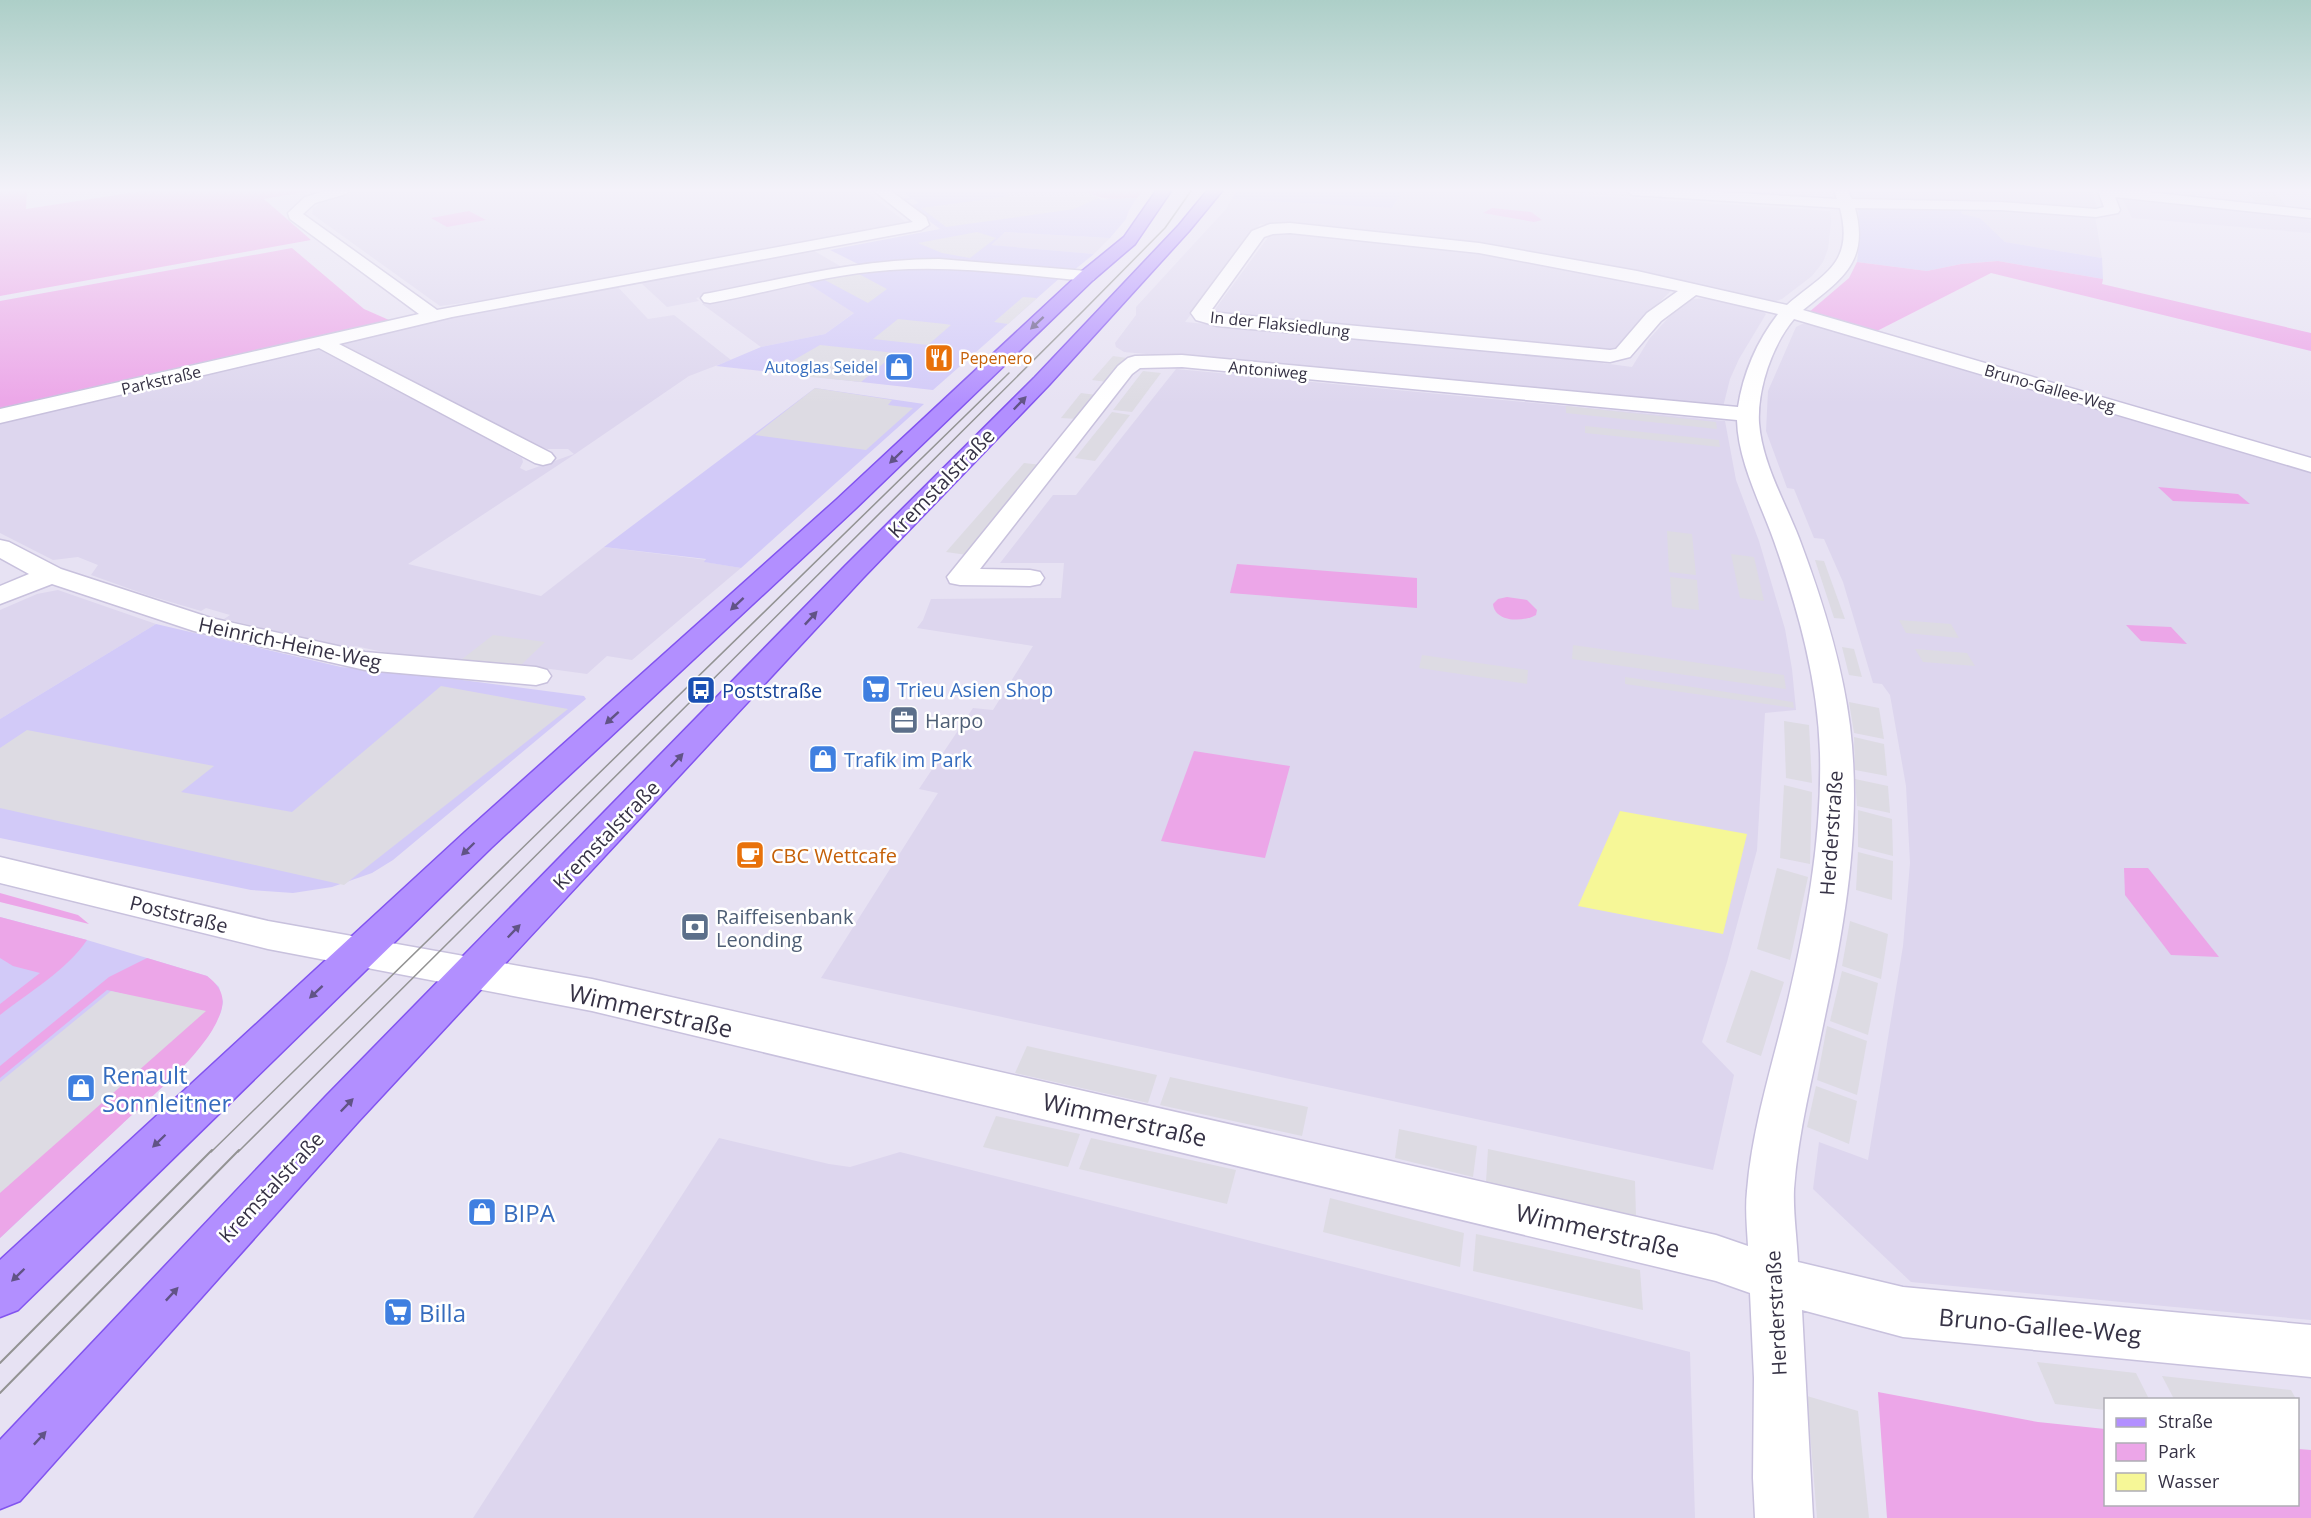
<svg xmlns="http://www.w3.org/2000/svg" width="2311" height="1518" font-family="'Open Sans',sans-serif">
  <rect width="100%" height="100%" fill="#e7e2f3"/>
  <!-- residential -->
  <g fill="#ddd6ee">
    <polygon points="356,191 865,191 907,223 493,299 440,306 312,214 313,208 324,201"/>
    <polygon points="1403,191 1516,191 1830,211 1831,222 1828,249 1823,262 1812,276 1782,299 1773,302 1382,234 1260,224 1185,322 1534,354 1632,367 1650,338 1669,317 1693,299 1709,298 1760,309 1766,314 1739,359 1730,379 1723,407 1124,352 1116,347 1115,343 1136,315 1136,307 1226,209 1232,199 1392,208"/>
    <polygon points="1855,191 2092,191 2098,210 1862,200"/>
    <polygon points="2122,198 2292,213 2311,221 2311,233 2132,218"/>
    <polygon points="1960,208 2095,216 2102,258 2005,242 1980,218 1961,214"/>
    <polygon points="1005,232 1110,238 1094,254 990,245"/>
    <polygon points="1285,232 1460,249 1673,289 1641,320 1622,344 1612,352 1218,315 1213,312 1269,236"/>
    <polygon points="811,249 845,269 696,298 699,301 667,307 639,281"/>
    <polygon points="807,283 855,312 825,334 761,347 702,304"/>
    <polygon points="616,285 648,319 674,315 731,360 689,376 575,454 408,564 541,596 604,547 708,560 705,562 741,568 632,660 607,656 587,674 521,665 388,653 355,646 347,648 224,619 230,615 206,608 201,611 147,595 91,575 98,565 78,557 53,560 0,533 0,420 316,348 522,458 523,462 520,468 526,471 574,454 568,449 547,449 534,445 337,343 449,316"/>
    <polygon points="1802,324 1815,324 2311,468 2311,1320 1911,1282 1813,1189 1819,1142 1868,1160 1903,946 1910,863 1906,786 1890,695 1882,684 1873,683 1843,582 1824,539 1814,538 1794,489 1787,488 1766,431 1768,391 1796,327"/>
    <polygon points="1176,369 1725,421 1736,480 1759,541 1785,629 1792,669 1796,710 1765,713 1757,850 1727,962 1702,1042 1734,1075 1713,1170 821,978 938,793 919,789 973,708 993,710 1033,646 917,628 923,620 931,599 1061,598 1064,563 1000,563 1053,495 1076,495"/>
    <polygon points="58,590 156,624 0,719 0,610 37,594"/>
    <polygon points="719,1138 829,1164 850,1167 900,1152 1690,1352 1695,1518 473,1518"/>
  </g>
  <!-- commercial -->
  <g fill="#d2caf8">
    <polygon points="902,191 1086,191 1102,200 1120,197 1137,198 1129,210 1126,219 1110,238 1005,232 991,245 1094,254 1073,271 860,265 830,250 940,229 909,206 919,203 913,199 902,201 900,199 910,198 905,193 892,193"/>
    <polygon points="1237,191 1403,191 1392,208 1232,199"/>
    <polygon points="1858,208 1960,208 1962,214 1980,218 2005,242 2102,258 2103,279 1998,261 1961,264 1927,271 1857,262 1860,233"/>
    <polygon points="919,266 1062,276 933,390 716,366 761,347 825,334 854,313 807,283 873,271"/>
    <polygon points="815,388 924,404 741,568 704,562 706,559 604,547"/>
    <polygon points="156,624 341,667 439,677 584,696 586,699 393,860 372,873 332,887 293,893 251,890 0,838 0,719"/>
    <polygon points="0,917 87,940 207,976 219,987 223,1002 221,1012 209,1035 172,1077 0,1238"/>
  </g>
  <!-- green -->
  <g fill="#eca6e8">
    <polygon points="0,191 27,191 26,209 142,191 309,191 264,199 311,240 0,296"/>
    <path d="M1086 191H1143L1137 198C1113 197 1108 203 1086 191Z"/>
    <polygon points="1492,208 1531,212 1542,220 1534,222 1483,213"/>
    <polygon points="469,211 486,220 447,227 431,218"/>
    <polygon points="292,248 364,309 389,320 0,408 0,301"/>
    <polygon points="1998,261 2103,279 2102,284 2311,333 2311,351 1991,273 1873,333 1808,313 1849,278 1857,262 1927,271 1961,264"/>
    <polygon points="2158,487 2238,494 2250,504 2173,501"/>
    <polygon points="1237,564 1417,578 1417,608 1230,593"/>
    <path d="M1507 597 1527 600 1537 610 1536 615C1524 622 1495 623 1493 604L1498 599Z"/>
    <polygon points="2126,625 2171,627 2187,644 2141,641"/>
    <polygon points="1194,751 1290,766 1265,858 1161,841"/>
    <polygon points="2124,868 2148,868 2219,957 2171,955 2125,895"/>
    <polygon points="0,893 78,915 89,924 0,902"/>
    <path d="M0 917 87 940C66 971 29 992 0 1015V1004L40 973 13 966 0 958Z"/>
    <path d="M147 958 207 976C219 985 226 996 221 1011 210 1050 147 1100 118 1128 79 1164 39 1201 0 1238V1192L197 1012 107 990 0 1078V1066L109 977Z"/>
    <polygon points="1878,1392 2038,1422 2105,1429 2106,1504 2298,1504 2298,1449 2311,1450 2311,1518 1887,1518"/>
  </g>
  <!-- parking -->
  <g fill="#dddbe3">
    <polygon points="1003,191 1085,191 1098,198 1074,209 946,227 921,208 1010,196"/>
    <polygon points="1561,191 1792,204 1794,207 1561,192"/>
    <polygon points="2246,191 2273,191 2288,208 2258,205"/>
    <polygon points="977,232 996,238 970,258 942,253 918,243"/>
    <polygon points="857,273 887,289 868,303 823,279"/>
    <polygon points="1023,297 1037,298 1008,324 994,322"/>
    <polygon points="898,319 945,324 951,325 928,345 873,339"/>
    <polygon points="820,345 896,353 861,382 801,376 810,369 785,365"/>
    <polygon points="1113,356 1127,358 1107,382 1092,380"/>
    <polygon points="1143,371 1161,373 1132,412 1113,410"/>
    <polygon points="815,388 892,400 888,405 913,408 866,450 755,435"/>
    <polygon points="1081,393 1096,395 1077,419 1061,418"/>
    <polygon points="1566,406 1716,422 1717,429 1566,413"/>
    <polygon points="1112,412 1130,415 1095,461 1075,458"/>
    <polygon points="1585,426 1719,440 1720,447 1585,433"/>
    <polygon points="1024,463 1042,465 967,555 946,552"/>
    <polygon points="1667,531 1692,534 1696,575 1669,572"/>
    <polygon points="1731,554 1754,557 1764,601 1740,598"/>
    <polygon points="1815,560 1824,561 1845,619 1834,618"/>
    <polygon points="1670,577 1697,580 1699,610 1672,607"/>
    <polygon points="1899,620 1951,624 1959,638 1906,633"/>
    <polygon points="493,635 538,641 545,642 521,665 461,660"/>
    <polygon points="1573,645 1784,675 1786,689 1572,659"/>
    <polygon points="1842,647 1854,649 1862,677 1849,675"/>
    <polygon points="1915,649 1967,653 1975,666 1923,662"/>
    <polygon points="1422,655 1528,670 1527,684 1419,668"/>
    <polygon points="1625,677 1793,702 1794,708 1625,684"/>
    <polygon points="441,686 568,709 344,885 0,808 0,748 27,730 214,766 181,792 292,812"/>
    <polygon points="1849,702 1879,708 1884,739 1854,733"/>
    <polygon points="1784,721 1809,725 1812,783 1786,778"/>
    <polygon points="1854,737 1884,744 1887,776 1855,770"/>
    <polygon points="1855,779 1888,786 1890,813 1857,806"/>
    <polygon points="1784,785 1812,792 1810,864 1780,858"/>
    <polygon points="1858,810 1892,819 1893,856 1858,847"/>
    <polygon points="1858,852 1893,861 1892,900 1856,890"/>
    <polygon points="1777,868 1808,877 1790,960 1757,949"/>
    <polygon points="1850,921 1888,934 1881,979 1842,966"/>
    <polygon points="1751,970 1784,982 1761,1056 1726,1042"/>
    <polygon points="1842,971 1878,983 1868,1035 1830,1021"/>
    <polygon points="111,991 206,1011 0,1193 0,1082"/>
    <polygon points="1827,1026 1867,1041 1857,1095 1817,1080"/>
    <polygon points="1027,1046 1157,1075 1148,1103 1015,1073"/>
    <polygon points="1170,1077 1308,1107 1302,1136 1160,1105"/>
    <polygon points="1816,1086 1857,1101 1849,1144 1807,1127"/>
    <polygon points="996,1116 1080,1134 1068,1167 983,1147"/>
    <polygon points="1399,1129 1477,1146 1473,1177 1395,1158"/>
    <polygon points="1091,1138 1236,1170 1227,1204 1079,1169"/>
    <polygon points="1488,1149 1635,1181 1636,1216 1486,1182"/>
    <polygon points="1330,1198 1464,1233 1460,1267 1323,1232"/>
    <polygon points="1476,1234 1640,1270 1643,1310 1473,1271"/>
    <polygon points="2037,1362 2136,1373 2149,1399 2106,1400 2105,1410 2055,1404"/>
    <polygon points="2162,1376 2291,1390 2296,1399 2174,1399"/>
    <polygon points="1807,1396 1858,1411 1869,1518 1817,1518"/>
  </g>
  <!-- water -->
  <polygon fill="#f6f797" points="1620,811 1747,834 1723,934 1578,906"/>
  <g fill="none" stroke-linecap="round" stroke-linejoin="round">
    <!-- minor casing -->
    <g stroke="#c8c1dd" stroke-width="3">
      <g id="minor">
        <polygon points="325,191 348,191 346,194 315,203 303,214 437,310 913,222 874,191 891,191 926,217 929,225 921,230 452,317 339,344 551,453 555,458 551,463 543,465 535,463 319,348 0,423 0,409 419,314 290,219 288,213 305,197"/>
        <path d="M1626 191H1703L1837 199 1834 191H1848L1852 199 2001 202 2096 209 2104 207 2098 191H2139L2311 210V218L2115 197 2120 210 2118 213 2096 217 2001 210 1855 208C1870 263 1840 280 1803 310L2311 458V472L1794 319C1772 345 1757 390 1759 423 1762 463 1785 502 1799 538 1822 599 1842 662 1850 726 1862 825 1845 925 1824 1021 1813 1076 1798 1132 1794 1189 1793 1213 1797 1238 1798 1262L1903 1287 2311 1325V1377L1903 1337 1802 1310 1813 1518H1755L1753 1478 1754 1378 1750 1293 1716 1281 592 1011 268 949 0 883V857L268 921 592 979 1716 1235 1748 1246C1747 1227 1745 1209 1747 1191 1752 1127 1773 1063 1788 1000 1807 919 1822 837 1820 753 1818 680 1798 609 1774 541 1760 502 1738 461 1737 420L1182 367 1140 368 1132 374 980 569 1030 570 1040 572 1044 578 1040 584 1030 586 960 585 950 583 947 577 1118 366 1128 358 1135 356 1182 355 1738 407C1743 374 1757 341 1778 314L1696 295 1661 321 1630 357 1610 362 1217 326 1196 320 1191 313 1252 231 1270 224 1290 223 1479 243 1637 271 1787 305C1822 274 1855 265 1840 208L1633 195ZM1290 233 1479 253 1678 291 1647 313 1616 349 1610 350 1210 312 1264 237 1273 234Z"/>
        <path d="M939 259 1087 271 1093 272 1096 276 1093 280 1087 281C1022 275 956 265 890 270 829 274 770 292 710 303L704 302 701 298 704 294 710 293C787 278 861 259 939 259Z"/>
        <polygon points="0,540 9,542 61,569 211,618 365,652 536,667 547,670 551,676 547,682 536,685 365,670 194,631 52,584 0,604 0,586 29,574 0,558"/>
      </g>
    </g>
    <!-- major casing -->
    <g stroke="#8254ef" stroke-width="3">
      <g id="major">
        <polygon points="1156,191 1171,191 1135,244 1093,280 854,510 491,848 18,1310 0,1317 0,1260 465,832 836,500 1081,272 1124,237"/>
        <polygon points="1207,191 1222,191 1189,231 1049,385 863,578 358,1122 20,1501 0,1509 0,1440 326,1096 845,566 1035,377 1179,225"/>
      </g>
    </g>
    <!-- minor -->
    <use href="#minor" fill="#fff" fill-rule="evenodd"/>
    <!-- major -->
    <use href="#major" fill="#b28fff" fill-rule="evenodd"/>
    <!-- tram-far1 -->
    <g stroke="#939393" stroke-width="1.5">
      <polyline points="211,1152 1009,373"/>
      <polyline points="238,1152 1084,310 1165,228 1191,191"/>
    </g>
    <!-- tram -->
    <g stroke="#939393" stroke-width="2">
      <polyline points="0,1363 212,1150"/>
      <polyline points="0,1393 239,1150"/>
    </g>
  </g>
  <!-- one-way arrows -->
  <defs><path id="oneway-solid" d="M-6-.8H1V-3.2L6.5 0L1 3.2V.8H-6Z" transform="scale(1.5)"/></defs>
  <g fill="#615386">
    <use href="#oneway-solid" transform="translate(1037 323) rotate(137)"/>
    <use href="#oneway-solid" transform="translate(1020 403) rotate(-46)"/>
    <use href="#oneway-solid" transform="translate(896 457) rotate(136)"/>
    <use href="#oneway-solid" transform="translate(737 604) rotate(137)"/>
    <use href="#oneway-solid" transform="translate(811 618) rotate(-47)"/>
    <use href="#oneway-solid" transform="translate(612 718) rotate(138)"/>
    <use href="#oneway-solid" transform="translate(677 760) rotate(-47)"/>
    <use href="#oneway-solid" transform="translate(468 849) rotate(136)"/>
    <use href="#oneway-solid" transform="translate(514 931) rotate(-46)"/>
    <use href="#oneway-solid" transform="translate(316 992) rotate(137)"/>
    <use href="#oneway-solid" transform="translate(347 1105) rotate(-46)"/>
    <use href="#oneway-solid" transform="translate(159 1141) rotate(136)"/>
    <use href="#oneway-solid" transform="translate(18 1275) rotate(136)"/>
    <use href="#oneway-solid" transform="translate(172 1294) rotate(-47)"/>
    <use href="#oneway-solid" transform="translate(40 1438) rotate(-47)"/>
  </g>
  <!-- sky -->
  <linearGradient id="sky" x2="0" y2="1"><stop stop-color="#adcfc8"/><stop offset="0.47" stop-color="#f4f2fa"/><stop offset="1" stop-color="#f4f2fa" stop-opacity="0"/></linearGradient>
  <rect width="2311" height="404" fill="url(#sky)"/>
  <!-- icons -->
  <defs>
    <g id="restaurant-square" transform="scale(1.5)"><rect x="-9" y="-9" width="18" height="18" rx="4" fill="#e8710a" stroke="#fff"/><path d="M-5-6h1v4h1v-4h1v4h1v-4h1v5L-1.5 .5V6h-2V.5L-5-1ZM5-6V6H3V1.5H1.5Q1.5-4 5-6Z" fill="#fff"/></g>
    <g id="shop-square" transform="scale(1.5)"><rect x="-9" y="-9" width="18" height="18" rx="4" fill="#3f7fe0" stroke="#fff"/><path d="M-5-2.5h2.3a2.7 3.5 0 0 1 5.4 0H5L5.5 6h-11ZM-1.5-2.5h3a1.5 2.3 0 0 0-3 0Z" fill="#fff"/></g>
    <g id="supermarket-square" transform="scale(1.5)"><rect x="-9" y="-9" width="18" height="18" rx="4" fill="#3f7fe0" stroke="#fff"/><path d="M-6-5.5h2.5l.6 2H6L4.5 2H-2.5L-4.4-4H-6ZM-1.5 3.2a1.3 1.3 0 1 0 .1 0ZM3 3.2a1.3 1.3 0 1 0 .1 0Z" fill="#fff"/></g>
    <g id="bus-square" transform="scale(1.5)"><rect x="-9" y="-9" width="18" height="18" rx="4" fill="#1a4fb4" stroke="#fff"/><path d="M-5-6H5V4H4V6H2V4H-2V6H-4V4H-5ZM-3.5-4V0h7V-4ZM-3.5 1.2v1.5H-2V1.2ZM2 1.2v1.5H3.5V1.2Z" fill="#fff"/></g>
    <g id="office-square" transform="scale(1.5)"><rect x="-9" y="-9" width="18" height="18" rx="4" fill="#5c6f8a" stroke="#fff"/><path d="M-6-3h4V-5.5h4V-3h4V5H-6ZM-1-4.5V-3h2v-1.5ZM-6 0V1H6V0Z" fill="#fff"/></g>
    <g id="cafe-square" transform="scale(1.5)"><rect x="-9" y="-9" width="18" height="18" rx="4" fill="#e8710a" stroke="#fff"/><path d="M-5.5-4.5H6V0H3Q3 3.5 0 3.5H-2.5Q-5.5 3.5-5.5 0ZM3-3.2v2h1.7v-2ZM-6 4.5H4V6H-6Z" fill="#fff"/></g>
    <g id="bank-square" transform="scale(1.5)"><rect x="-9" y="-9" width="18" height="18" rx="4" fill="#5c6f8a" stroke="#fff"/><path d="M-6-4H6V4H-6ZM0-2.3a2.3 2.3 0 1 0 0 4.6a2.3 2.3 0 1 0 0-4.6Z" fill="#fff"/></g>
  </defs>
  <g fill-rule="evenodd">
    <use href="#restaurant-square" x="939" y="358"/>
    <use href="#shop-square" x="899" y="367"/>
    <use href="#supermarket-square" x="876" y="689"/>
    <use href="#bus-square" x="701" y="690"/>
    <use href="#office-square" x="904" y="720"/>
    <use href="#shop-square" x="823" y="759"/>
    <use href="#cafe-square" x="750" y="855"/>
    <use href="#bank-square" x="695" y="927"/>
    <use href="#shop-square" x="81" y="1088"/>
    <use href="#shop-square" x="482" y="1212"/>
    <use href="#supermarket-square" x="398" y="1312"/>
  </g>
  <g text-anchor="middle" dominant-baseline="central" stroke-width="5" stroke-linejoin="round" paint-order="stroke">
    <!-- far-street labels -->
    <g font-size="16" fill="#363245" stroke="#fff">
      <text transform="translate(1280 324) rotate(6)">In der Flaksiedlung</text>
      <text transform="translate(1268 370) rotate(5)">Antoniweg</text>
      <text transform="translate(161 380) rotate(-13)">Parkstraße</text>
      <text transform="translate(2050 388) rotate(16)">Bruno-Gallee-Weg</text>
    </g>
    <!-- far-food labels -->
    <g font-size="16" fill="#c56008" stroke="#fff" text-anchor="start">
      <text x="960" y="358">Pepenero</text>
    </g>
    <!-- far-shop labels -->
    <g font-size="16" fill="#366cbe" stroke="#fff" text-anchor="end">
      <text x="878" y="367">Autoglas Seidel</text>
    </g>
    <!-- street labels -->
    <g font-size="20" fill="#363245" stroke="#fff">
      <text transform="translate(941 483) rotate(-46)">Kremstalstraße</text>
      <text transform="translate(290 643) rotate(12)">Heinrich-Heine-Weg</text>
      <text transform="translate(1831 833) rotate(-86)">Herderstraße</text>
      <text transform="translate(606 835) rotate(-46)">Kremstalstraße</text>
      <text transform="translate(179 914) rotate(14)">Poststraße</text>
      <text transform="translate(271 1187) rotate(-47)">Kremstalstraße</text>
      <text transform="translate(1776 1313) rotate(-93)">Herderstraße</text>
    </g>
    <!-- shop labels -->
    <g font-size="20" fill="#366cbe" stroke="#fff" text-anchor="start">
      <text x="897" y="689">Trieu Asien Shop</text>
      <text x="844" y="759">Trafik im Park</text>
    </g>
    <!-- transit labels -->
    <g font-size="20" fill="#164399" stroke="#fff" text-anchor="start">
      <text x="722" y="690">Poststraße</text>
    </g>
    <!-- service labels -->
    <g font-size="20" fill="#4e5e75" stroke="#fff" text-anchor="start">
      <text x="925" y="720">Harpo</text>
      <text x="716" y="916">Raiffeisenbank<tspan x="716" dy="23">Leonding</tspan></text>
    </g>
    <!-- food labels -->
    <g font-size="20" fill="#c56008" stroke="#fff" text-anchor="start">
      <text x="771" y="855">CBC Wettcafe</text>
    </g>
    <!-- near-street labels -->
    <g font-size="24" fill="#363245" stroke="#fff">
      <text transform="translate(651 1010) rotate(13)">Wimmerstraße</text>
      <text transform="translate(1125 1119) rotate(13)">Wimmerstraße</text>
      <text transform="translate(1598 1230) rotate(13)">Wimmerstraße</text>
      <text transform="translate(2040 1325) rotate(5)">Bruno-Gallee-Weg</text>
    </g>
    <!-- near-shop labels -->
    <g font-size="24" fill="#366cbe" stroke="#fff" text-anchor="start">
      <text x="102" y="1074">Renault<tspan x="102" dy="28">Sonnleitner</tspan></text>
      <text x="503" y="1212">BIPA</text>
      <text x="419" y="1312">Billa</text>
    </g>
  </g>
  <!-- legend -->
  <rect x="2104" y="1398" width="195" height="108" fill="#ffffff" stroke="#afadb5" stroke-width="1.5"/>
  <rect x="2116" y="1418" width="30" height="9" fill="#b28fff" stroke="#afadb5" stroke-width="1.5"/>
  <text x="2158" y="1428" font-size="18" fill="#363245">Straße</text>
  <rect x="2116" y="1443" width="30" height="18" fill="#eca6e8" stroke="#afadb5" stroke-width="1.5"/>
  <text x="2158" y="1458" font-size="18" fill="#363245">Park</text>
  <rect x="2116" y="1473" width="30" height="18" fill="#f6f797" stroke="#afadb5" stroke-width="1.5"/>
  <text x="2158" y="1488" font-size="18" fill="#363245">Wasser</text>
</svg>
